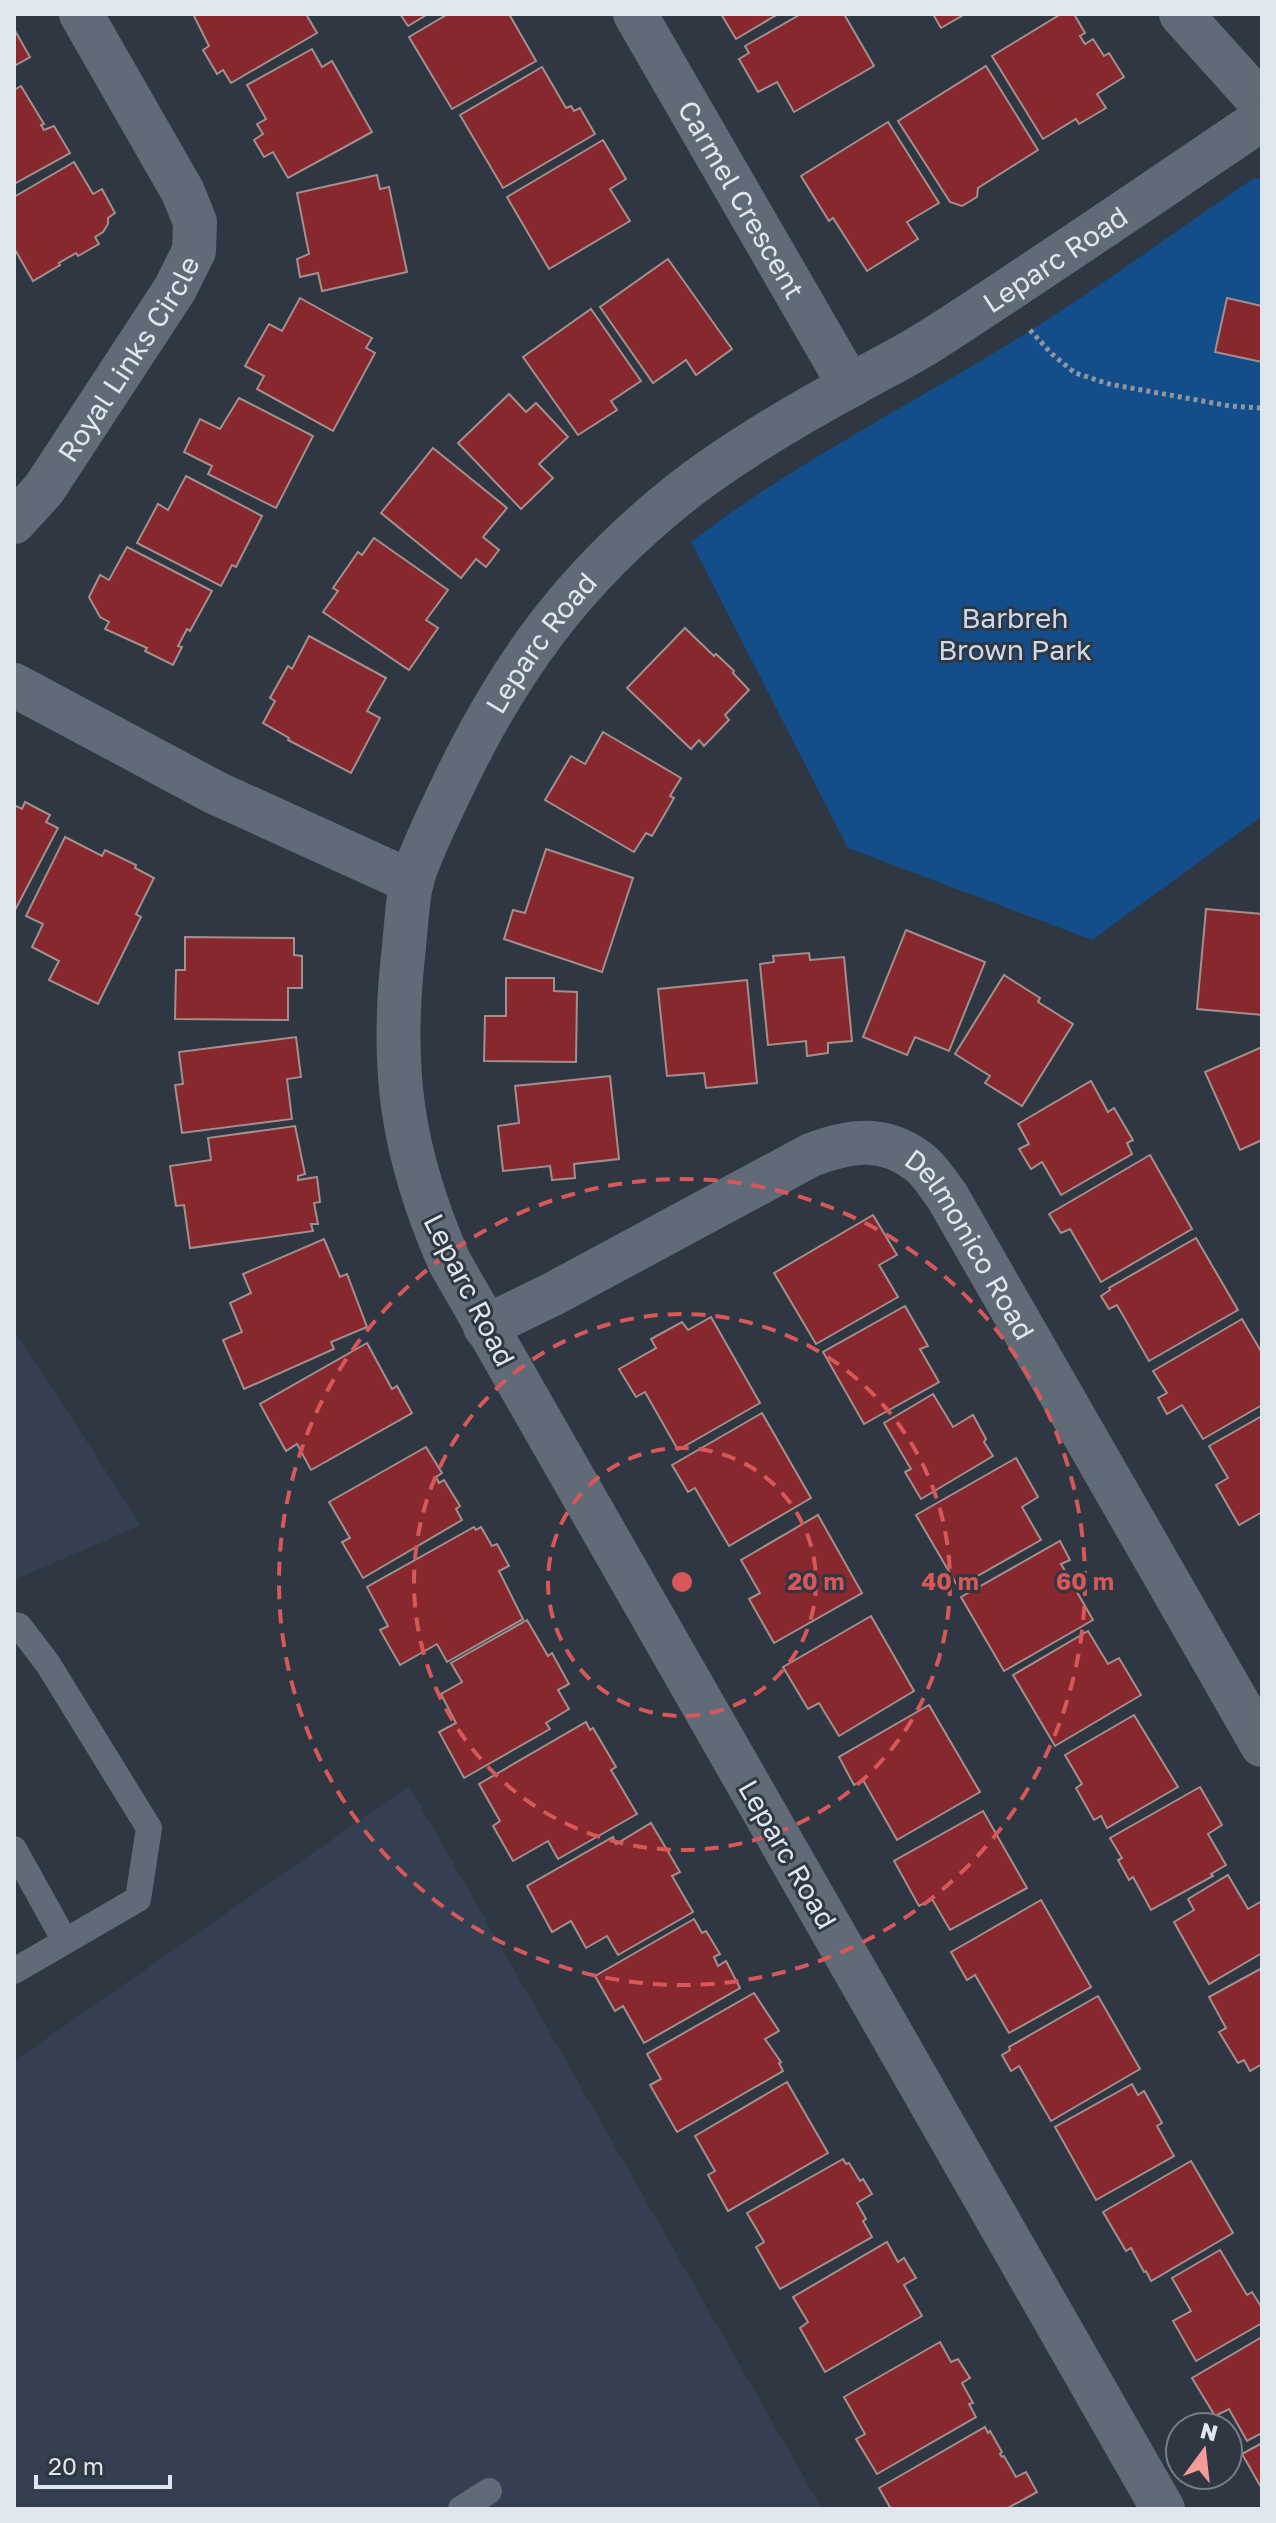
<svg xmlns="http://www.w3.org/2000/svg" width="1276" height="2523" font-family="'Golos Text',sans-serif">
  <rect width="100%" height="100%" fill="#2e3742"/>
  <!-- built -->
  <g fill="#344051">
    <polygon points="14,1330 141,1525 14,1580"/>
    <polygon points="409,1786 822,2509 14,2509 14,2061"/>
  </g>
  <!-- green -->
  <path fill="#144e8a" d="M1254 178 1262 180V816L1092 940 848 848 691 542C791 465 905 408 1012 342 1095 291 1174 232 1254 178Z"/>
  <!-- building -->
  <g fill="#87282e" stroke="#a38f8e" stroke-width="2">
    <polygon points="193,14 306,14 317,33 231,83 223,70 217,74 203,50 209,46"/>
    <polygon points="400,14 428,14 408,26"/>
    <polygon points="448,14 509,14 536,61 452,109 409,37"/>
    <polygon points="721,14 778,14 736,39"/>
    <polygon points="801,14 844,14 874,66 794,112 777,82 758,92 739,59 749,53 745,46"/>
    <polygon points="933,14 965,14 941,28"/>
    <polygon points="1061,14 1074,14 1085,33 1080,36 1085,44 1093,39 1104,56 1109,53 1124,77 1097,94 1106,108 1079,124 1076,119 1043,139 992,56"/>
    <polygon points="14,29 30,57 14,66"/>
    <polygon points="312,49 322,67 332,61 372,132 288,178 273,152 264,157 254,140 263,134 257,124 266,119 247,85"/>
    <polygon points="986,66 1038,150 978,188 977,197 962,206 950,202 898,121"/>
    <polygon points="542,67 566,108 571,106 574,111 580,108 595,134 503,188 460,115"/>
    <polygon points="21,86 44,124 41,125 44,130 54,126 70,153 14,184 14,90"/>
    <polygon points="888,122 939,203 907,222 918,239 867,271 833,218 829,221 801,176"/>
    <polygon points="603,140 626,179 610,189 630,221 549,269 507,197"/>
    <polygon points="74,162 93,194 102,189 115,213 108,218 108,224 103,232 95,237 99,244 78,256 76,253 59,263 60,265 33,281 14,248 14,197"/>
    <polygon points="377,175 380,189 389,187 407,272 322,291 318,273 300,277 297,259 309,254 297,193"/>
    <polygon points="668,259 732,349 696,375 686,360 653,383 600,307"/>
    <polygon points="300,298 372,338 366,348 375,353 333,431 257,389 264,376 245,366 269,324 282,331"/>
    <polygon points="1227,298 1262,306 1262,362 1215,352"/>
    <polygon points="591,309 641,381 611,401 617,410 578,435 523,357"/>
    <polygon points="509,394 526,412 536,403 568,437 539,464 553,478 521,509 458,443"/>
    <polygon points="239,398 313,436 276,508 208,474 212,466 184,452 200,419 220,429"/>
    <polygon points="433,448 507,508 483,537 499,550 486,567 476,559 461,578 381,513"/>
    <polygon points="186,476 262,516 236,567 232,565 221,586 137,543 158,504 168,510"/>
    <polygon points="374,538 448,590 426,620 438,628 409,670 323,612 338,591 333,588 358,552 362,555"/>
    <polygon points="127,547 212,591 190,631 187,629 178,646 182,647 173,665 145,651 147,648 105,629 109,622 100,617 89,597 100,575 109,580"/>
    <polygon points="685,628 714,656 716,654 734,671 733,673 749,690 725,715 729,720 704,746 699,740 691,749 627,688"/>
    <polygon points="309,636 386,678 367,711 380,718 351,773 288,740 289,738 263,723 275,701 270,698 288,666 292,669"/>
    <polygon points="603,732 681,778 670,796 674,798 652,836 646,833 634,852 545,800 571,756 585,764"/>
    <polygon points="25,802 50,815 46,822 58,828 14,912 14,805 22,809"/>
    <polygon points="65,837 102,856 105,850 136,865 135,868 154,878 136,914 141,917 98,1004 49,980 59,961 32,947 43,924 26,916"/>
    <polygon points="546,849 633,878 602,972 504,939 513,910 525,913"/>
    <polygon points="1206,909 1262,914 1262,1015 1197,1009"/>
    <polygon points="906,930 985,962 949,1051 915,1037 907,1055 863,1037"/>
    <polygon points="185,937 294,938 294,955 302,956 302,988 288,988 288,1020 175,1019 176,970 185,970"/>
    <polygon points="809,953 810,960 844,957 852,1041 828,1043 828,1053 807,1056 806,1041 768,1045 760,964 774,962 773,956"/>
    <polygon points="1004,975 1040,998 1038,1002 1073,1024 1022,1106 985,1083 990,1076 955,1054"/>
    <polygon points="506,978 554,978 554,991 577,992 576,1062 484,1061 485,1016 506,1016"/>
    <polygon points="747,980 757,1083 706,1088 704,1073 667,1076 658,989"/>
    <polygon points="296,1037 301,1077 287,1079 292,1119 182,1133 175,1085 183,1084 179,1052"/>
    <polygon points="1262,1047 1262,1140 1240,1150 1205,1072"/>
    <polygon points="610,1076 619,1159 574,1164 575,1178 552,1180 550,1166 503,1171 498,1126 519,1123 515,1086"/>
    <polygon points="1091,1081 1108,1112 1114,1108 1133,1140 1127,1143 1132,1154 1061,1195 1042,1162 1031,1169 1019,1149 1029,1144 1018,1124"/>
    <polygon points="295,1126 305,1174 298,1176 298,1180 317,1177 320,1202 314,1203 318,1224 311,1224 313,1231 190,1248 184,1205 176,1206 170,1166 211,1160 208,1138"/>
    <polygon points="1150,1155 1192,1229 1101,1282 1070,1229 1061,1233 1049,1214"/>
    <polygon points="873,1215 897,1255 879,1265 898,1297 816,1344 774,1273"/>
    <polygon points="1196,1238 1238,1310 1149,1361 1117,1305 1109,1309 1101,1296 1110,1290 1109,1288"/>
    <polygon points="324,1239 340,1277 347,1274 367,1327 331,1342 334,1349 244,1389 223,1340 242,1332 230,1303 251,1293 243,1274"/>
    <polygon points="905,1306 928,1346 920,1349 939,1382 864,1424 823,1352"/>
    <polygon points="711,1317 760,1403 678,1450 645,1392 636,1397 619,1369 656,1348 651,1339 682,1322 688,1330"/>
    <polygon points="1242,1319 1262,1353 1262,1405 1203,1439 1182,1405 1167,1414 1158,1398 1167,1393 1153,1371"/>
    <polygon points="367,1343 392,1389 397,1386 412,1413 311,1470 297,1444 286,1451 260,1404"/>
    <polygon points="933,1394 953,1427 973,1415 986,1439 984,1442 993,1456 921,1499 905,1472 911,1469 884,1423"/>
    <polygon points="762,1413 811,1498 729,1546 695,1488 688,1492 672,1465"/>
    <polygon points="1262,1416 1262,1512 1239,1525 1216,1485 1228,1478 1209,1446"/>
    <polygon points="426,1447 442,1473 436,1477 439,1483 444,1480 460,1506 456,1509 462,1520 363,1578 342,1542 350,1538 329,1502"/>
    <polygon points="1016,1458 1038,1497 1022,1507 1041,1540 958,1587 916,1515"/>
    <polygon points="818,1515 862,1593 774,1643 749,1599 760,1593 741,1560"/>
    <polygon points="474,1527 476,1530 481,1527 492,1546 497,1544 509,1566 499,1571 523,1619 447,1662 437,1644 400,1665 380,1630 388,1626 367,1587"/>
    <polygon points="1060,1541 1070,1560 1061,1564 1093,1620 1004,1671 961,1597"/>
    <polygon points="871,1616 914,1691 839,1736 819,1703 808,1709 783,1667"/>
    <polygon points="527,1620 548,1656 552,1653 569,1684 558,1690 569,1709 546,1723 550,1729 464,1778 439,1732 456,1723 441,1694 462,1682 451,1663"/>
    <polygon points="1088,1631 1108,1664 1119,1658 1141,1695 1055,1746 1013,1675"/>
    <polygon points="929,1705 980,1792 897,1840 863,1780 854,1785 839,1757"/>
    <polygon points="1134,1715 1178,1787 1107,1828 1101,1816 1094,1820 1076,1788 1082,1784 1065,1755"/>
    <polygon points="586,1722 590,1730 593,1728 616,1767 611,1770 637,1814 558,1859 548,1841 513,1861 493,1826 500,1821 479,1784"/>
    <polygon points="1200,1787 1222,1825 1208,1834 1226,1865 1211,1874 1213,1876 1151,1910 1133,1877 1129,1880 1118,1860 1122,1858 1110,1838"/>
    <polygon points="983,1811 1027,1888 950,1930 932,1899 919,1906 894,1861"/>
    <polygon points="651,1823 680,1872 672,1876 693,1912 618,1955 607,1936 586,1948 571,1921 552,1932 527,1886 613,1837 616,1844"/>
    <polygon points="1228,1875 1248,1909 1262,1901 1262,1953 1209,1984 1174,1922 1194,1910 1188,1899"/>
    <polygon points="1041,1900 1091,1987 1009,2033 975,1975 967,1980 951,1952"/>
    <polygon points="694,1919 702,1933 706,1931 720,1954 714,1957 718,1966 726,1961 740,1988 644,2043 623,2006 615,2011 595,1976"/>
    <polygon points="1262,1968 1262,2064 1250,2071 1244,2060 1238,2063 1219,2032 1226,2028 1209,1997"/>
    <polygon points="754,1993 779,2031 765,2039 781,2062 779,2063 783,2071 677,2132 650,2085 661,2079 647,2054"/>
    <polygon points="1098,1996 1140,2069 1051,2121 1019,2066 1011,2071 1002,2055 1010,2050 1009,2047"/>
    <polygon points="787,2082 828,2153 728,2211 708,2175 715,2171 695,2136"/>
    <polygon points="1132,2084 1138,2095 1144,2091 1162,2123 1157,2126 1174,2156 1096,2200 1055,2127"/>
    <polygon points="843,2159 846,2164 849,2163 860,2181 863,2179 872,2194 857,2203 866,2219 863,2221 872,2237 780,2289 756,2247 764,2242 747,2213"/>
    <polygon points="1191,2161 1233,2233 1151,2281 1146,2271 1144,2272 1131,2248 1126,2251 1103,2212"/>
    <polygon points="887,2242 898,2262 904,2258 916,2278 904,2285 922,2316 825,2372 800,2328 808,2322 793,2297"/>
    <polygon points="1220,2250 1247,2295 1252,2292 1262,2308 1262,2323 1196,2361 1173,2321 1191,2311 1172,2278"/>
    <polygon points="1262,2337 1262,2433 1247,2441 1229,2409 1215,2416 1192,2378"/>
    <polygon points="940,2342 951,2362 958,2359 970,2378 962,2383 973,2403 969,2404 976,2417 877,2474 856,2439 865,2434 844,2397"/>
    <polygon points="985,2427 988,2433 990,2431 1002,2452 1000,2454 1002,2457 1004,2456 1016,2477 1026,2472 1037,2492 1006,2509 891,2509 879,2488"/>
    <polygon points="1262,2443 1262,2489 1242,2454"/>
  </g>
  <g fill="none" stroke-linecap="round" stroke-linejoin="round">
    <!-- path -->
    <polyline stroke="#8e969f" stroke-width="5" stroke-dasharray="4 4" stroke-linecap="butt" points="1030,330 1052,354 1075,373 1109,384 1230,406 1262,408"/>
    <!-- lane -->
    <g stroke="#606b77" stroke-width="26">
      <polyline points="14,1625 19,1626 48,1664 149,1828 138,1899 14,1971"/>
      <polyline points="14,1849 65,1941"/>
      <polyline points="461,2509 489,2491"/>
    </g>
    <!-- street -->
    <g stroke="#606b77" stroke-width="44">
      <path id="s1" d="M635 14 850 386"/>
      <polyline points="1181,14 1262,104"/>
      <path id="s2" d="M14 522 44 489 175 289 194 251 195 222 183 192 81 14"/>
      <polyline points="14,685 216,793 412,882"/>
      <path id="s3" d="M485 1327 553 1294 811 1155C850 1140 884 1135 919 1162 930 1170 939 1186 947 1196L1262 1745"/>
      <path id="s4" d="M1163 2509 449 1261C401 1151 390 1066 404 947 406 927 407 905 411 885 416 862 436 821 447 798 506 671 572 579 683 491 736 450 796 415 855 383 880 369 906 356 930 341 1042 269 1152 193 1262 119"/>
    </g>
  </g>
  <!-- distance rings -->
  <g fill="none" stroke="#d85859" stroke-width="4" stroke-dasharray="14 10">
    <circle cx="682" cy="1582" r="134"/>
    <circle cx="682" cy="1582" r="268"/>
    <circle cx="682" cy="1582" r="403"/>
  </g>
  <g text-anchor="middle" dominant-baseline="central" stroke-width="6" stroke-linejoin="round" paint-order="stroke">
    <!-- street labels -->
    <g font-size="28" fill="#e0e6ed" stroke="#2e3742">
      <text stroke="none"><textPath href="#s1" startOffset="214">Carmel Crescent</textPath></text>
      <text stroke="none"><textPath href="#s4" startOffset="2746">Leparc Road</textPath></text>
      <text stroke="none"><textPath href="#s2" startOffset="200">Royal Links Circle</textPath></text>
      <text stroke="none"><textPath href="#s4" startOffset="2098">Leparc Road</textPath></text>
      <text stroke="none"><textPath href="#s3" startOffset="580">Delmonico Road</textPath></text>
      <text transform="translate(470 1290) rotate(63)">Leparc Road</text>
      <text transform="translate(788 1854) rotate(60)">Leparc Road</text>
    </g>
    <!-- park labels -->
    <g font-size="28" fill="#cbdbee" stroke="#2e3742">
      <text x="1015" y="617">Barbreh<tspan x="1015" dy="32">Brown Park</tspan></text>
    </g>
  </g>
  <circle cx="682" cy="1582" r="12" fill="#d85859" stroke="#2e3742" stroke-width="4"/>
  <g font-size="24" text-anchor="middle" font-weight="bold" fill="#d85859" stroke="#2e3742" stroke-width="6" stroke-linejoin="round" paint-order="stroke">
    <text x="816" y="1590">20 m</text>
    <text x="950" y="1590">40 m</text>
    <text x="1085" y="1590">60 m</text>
  </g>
  <!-- border -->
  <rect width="1276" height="2523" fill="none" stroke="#e0e6ed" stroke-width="32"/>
  <!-- north arrow -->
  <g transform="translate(1204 2451) rotate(15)"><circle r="38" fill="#2e3742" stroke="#757d86" stroke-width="2"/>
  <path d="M0-6L14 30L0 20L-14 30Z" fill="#f59b99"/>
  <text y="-12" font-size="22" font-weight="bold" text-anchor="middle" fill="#e0e6ed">N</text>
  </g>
  <!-- scale -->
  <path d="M36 2475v12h134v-12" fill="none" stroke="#e0e6ed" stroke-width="4"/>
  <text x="48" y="2475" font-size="24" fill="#e0e6ed" stroke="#2e3742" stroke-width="6" paint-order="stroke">20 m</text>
</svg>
